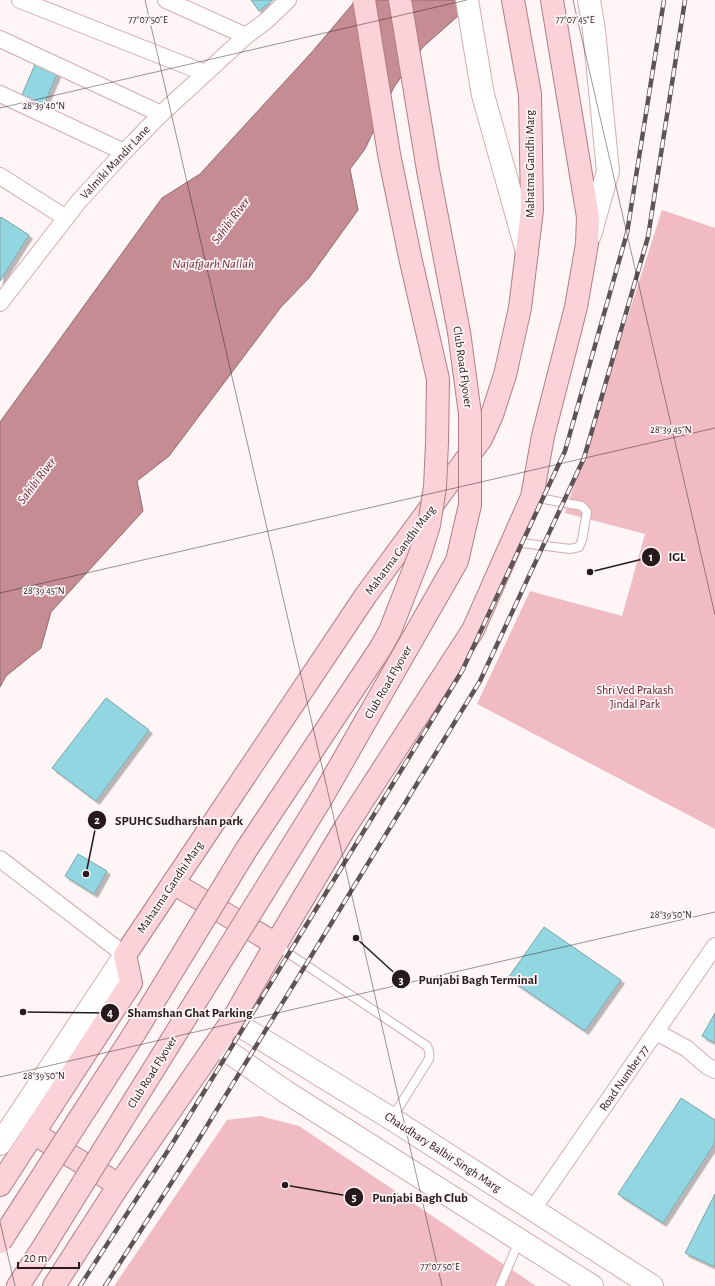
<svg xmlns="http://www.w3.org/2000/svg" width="715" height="1286" font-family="'Alegreya Sans',sans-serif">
  <defs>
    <filter id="shadow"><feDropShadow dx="3.5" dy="3.5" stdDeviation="0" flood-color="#0004"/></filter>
  </defs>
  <rect width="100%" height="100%" fill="#fef5f6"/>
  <!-- green -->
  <g fill="#f0bbc2">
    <polygon points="662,210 715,228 715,829 477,704 530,591 622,616 645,534 565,513"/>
    <polygon points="260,1116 299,1126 536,1286 114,1286 227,1120"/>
  </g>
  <!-- water -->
  <polygon fill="#c58c94" stroke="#966a70" points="356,0 476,0 423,47 394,87 365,149 350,169 358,210 309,278 281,307 169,456 137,481 143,511 51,612 41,648 6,676 0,687 0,422 162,198 200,174 312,52"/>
  <!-- building -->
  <g fill="#92d6e1" stroke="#7ba5ac" filter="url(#shadow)">
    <polygon points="251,0 273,0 259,11"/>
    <polygon points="36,62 58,72 43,107 21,97"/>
    <polygon points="1,217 29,235 0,281 0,219"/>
    <polygon points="106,698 149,730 96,801 52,768"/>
    <polygon points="78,854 107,871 94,894 65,876"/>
    <polygon points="544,927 621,980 585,1031 508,978"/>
    <polygon points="715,1013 715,1043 702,1036"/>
    <polygon points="681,1098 715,1120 715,1143 663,1223 618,1194"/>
    <polygon points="715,1194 715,1267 685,1253"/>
  </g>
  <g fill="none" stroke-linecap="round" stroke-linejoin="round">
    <!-- lane casing -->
    <g stroke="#d4adb1" stroke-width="10">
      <g id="lane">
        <polyline points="514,542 570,549 579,547 582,540 587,512 582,506 533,497"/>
        <path d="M276 945 427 1046C430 1051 430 1054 429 1059L392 1118"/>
        <polyline points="500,1286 519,1241"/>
      </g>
    </g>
    <!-- street casing -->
    <g stroke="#d4adb1" stroke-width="18">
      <g id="street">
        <polyline points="20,0 205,73"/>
        <polyline points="166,0 246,36"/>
        <polyline points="0,39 161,114"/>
        <polyline points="0,94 124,152"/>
        <polyline points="0,176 66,218"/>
        <polyline points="0,303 79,201 124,152 161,114 246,36 266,21 288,0"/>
        <polyline points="0,859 125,955"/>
        <polyline points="656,1032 686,1048 707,1066 715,1070"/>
        <polyline points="533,1209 715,946"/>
      </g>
    </g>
    <!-- secondary casing -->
    <g stroke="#d4adb1" stroke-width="24">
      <g id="secondary">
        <polyline points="467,0 483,95 527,252"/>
        <polyline points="589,0 594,30 608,171 590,235"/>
        <polyline points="232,1021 392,1119 652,1286"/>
        <polyline points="217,1044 286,1092 592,1286"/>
        <polyline points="0,1144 125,955"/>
      </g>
    </g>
    <!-- primary casing -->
    <g stroke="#b07e85" stroke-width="24">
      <g id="primary">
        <polyline points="173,883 276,944"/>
        <polyline points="33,1133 119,1185"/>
        <polyline points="0,1185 131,983 125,955 366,595 481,439 492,415 505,375 520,308 532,210 530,94 513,0"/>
        <polyline points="18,1286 44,1246"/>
        <polyline points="54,1286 119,1185 232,1021 276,944 345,828 473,630 532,497 543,436 576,307 587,244 588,217 552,0"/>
      </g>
    </g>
    <!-- lane -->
    <use href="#lane" stroke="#fff" stroke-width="8"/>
    <!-- street -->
    <use href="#street" stroke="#fff" stroke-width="16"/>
    <!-- secondary -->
    <use href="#secondary" stroke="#fff" stroke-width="22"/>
    <!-- primary -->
    <use href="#primary" stroke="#fbd2d7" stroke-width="22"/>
    <!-- rail casing -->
    <g stroke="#605355" stroke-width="4.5">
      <g id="rail">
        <polyline points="80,1286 169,1149 462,671 565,451 627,233 664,0"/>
        <polyline points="105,1286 186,1160 480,681 584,458 648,237 685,0"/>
      </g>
    </g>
    <!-- rail -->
    <use href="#rail" stroke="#fef5f6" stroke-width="3" stroke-dasharray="9" stroke-linecap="butt"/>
    <!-- primary-bridge casing -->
    <g stroke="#b07e85" stroke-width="24" stroke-linecap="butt">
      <g id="primary-bridge">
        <polyline points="0,1242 134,1034 246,850 380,649 390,631 420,554 429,525 435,487 437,443 438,379 410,257 389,154 364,0"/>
        <polyline points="44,1246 320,801 457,561 470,505 470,414 459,332 428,170 400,0"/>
      </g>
    </g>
    <!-- primary-bridge -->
    <use href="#primary-bridge" stroke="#fbd2d7" stroke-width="22"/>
  </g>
  <!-- ticks -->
  <path fill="none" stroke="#281a1c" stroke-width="1" stroke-opacity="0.45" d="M145 0 442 1286M573 0 715 615M0 108 467 0M0 593 715 428M0 1077 715 912M0 1222 15 1286"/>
  <g text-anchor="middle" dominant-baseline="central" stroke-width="3.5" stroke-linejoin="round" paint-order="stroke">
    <!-- street labels -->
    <g font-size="12" fill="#281a1c" stroke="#fef5f6">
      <text transform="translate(115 162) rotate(-47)">Valmiki Mandir Lane</text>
      <text transform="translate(530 164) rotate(-90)">Mahatma Gandhi Marg</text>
      <text transform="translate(463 367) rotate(82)">Club Road Flyover</text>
      <text transform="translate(400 550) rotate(-53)">Mahatma Gandhi Marg</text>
      <text transform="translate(388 682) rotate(-60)">Club Road Flyover</text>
      <text transform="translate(170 887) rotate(-56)">Mahatma Gandhi Marg</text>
      <text transform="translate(152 1072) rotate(-58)">Club Road Flyover</text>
      <text transform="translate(624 1078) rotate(-55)">Road Number 77</text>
      <text transform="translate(443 1152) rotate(33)">Chaudhary Balbir Singh Marg</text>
    </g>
    <!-- park labels -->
    <g font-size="12" fill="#5b1727" stroke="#fef5f6">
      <text x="635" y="690">Shri Ved Prakash<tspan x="635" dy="14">Jindal Park</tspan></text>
    </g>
    <!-- water labels -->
    <g font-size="13" font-style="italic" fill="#712b39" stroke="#fef5f6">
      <text transform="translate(231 221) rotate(-53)">Sahibi River</text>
      <text x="213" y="264">Najafgarh Nallah</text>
      <text transform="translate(37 481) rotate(-53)">Sahibi River</text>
    </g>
  </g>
  <g font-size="10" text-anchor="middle" fill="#281a1c" stroke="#fef5f6" stroke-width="3.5" stroke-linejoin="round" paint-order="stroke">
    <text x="148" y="23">77°07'50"E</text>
    <text x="575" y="23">77°07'45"E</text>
    <text x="44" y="109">28°39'40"N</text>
    <text x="671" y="433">28°39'45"N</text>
    <text x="44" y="594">28°39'45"N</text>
    <text x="671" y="918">28°39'50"N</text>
    <text x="44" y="1079">28°39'50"N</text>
    <text x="440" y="1270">77°07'50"E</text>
  </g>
  <!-- callouts -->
  <path fill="none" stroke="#281a1c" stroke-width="1.5" d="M590 572L651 557M86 874L97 820M356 938L401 979M23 1012L110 1013M285 1185L354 1197"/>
  <g fill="#281a1c" stroke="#fef5f6" stroke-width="1.5">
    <circle cx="590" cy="572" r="4"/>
    <circle cx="86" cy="874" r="4"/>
    <circle cx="356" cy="938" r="4"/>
    <circle cx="23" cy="1012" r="4"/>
    <circle cx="285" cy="1185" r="4"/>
    <circle cx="651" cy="557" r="10"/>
    <circle cx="97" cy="820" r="10"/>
    <circle cx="401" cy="979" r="10"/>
    <circle cx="110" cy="1013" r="10"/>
    <circle cx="354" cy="1197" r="10"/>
  </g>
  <g font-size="12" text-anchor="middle" font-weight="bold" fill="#fff">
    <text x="651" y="561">1</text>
    <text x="97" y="824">2</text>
    <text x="401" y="984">3</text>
    <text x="110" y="1017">4</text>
    <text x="354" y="1201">5</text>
  </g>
  <g font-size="13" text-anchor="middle" font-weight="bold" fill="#281a1c" stroke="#fef5f6" stroke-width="3.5" stroke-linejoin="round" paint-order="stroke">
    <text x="677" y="561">IGL</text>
    <text x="179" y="825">SPUHC Sudharshan park</text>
    <text x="478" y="984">Punjabi Bagh Terminal</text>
    <text x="190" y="1017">Shamshan Ghat Parking</text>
    <text x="420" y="1202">Punjabi Bagh Club</text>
  </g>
  <!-- scale -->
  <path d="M18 1262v6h61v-6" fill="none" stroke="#281a1c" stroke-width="2"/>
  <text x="24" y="1262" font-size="12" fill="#281a1c" stroke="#fef5f6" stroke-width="3" paint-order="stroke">20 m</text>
</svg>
